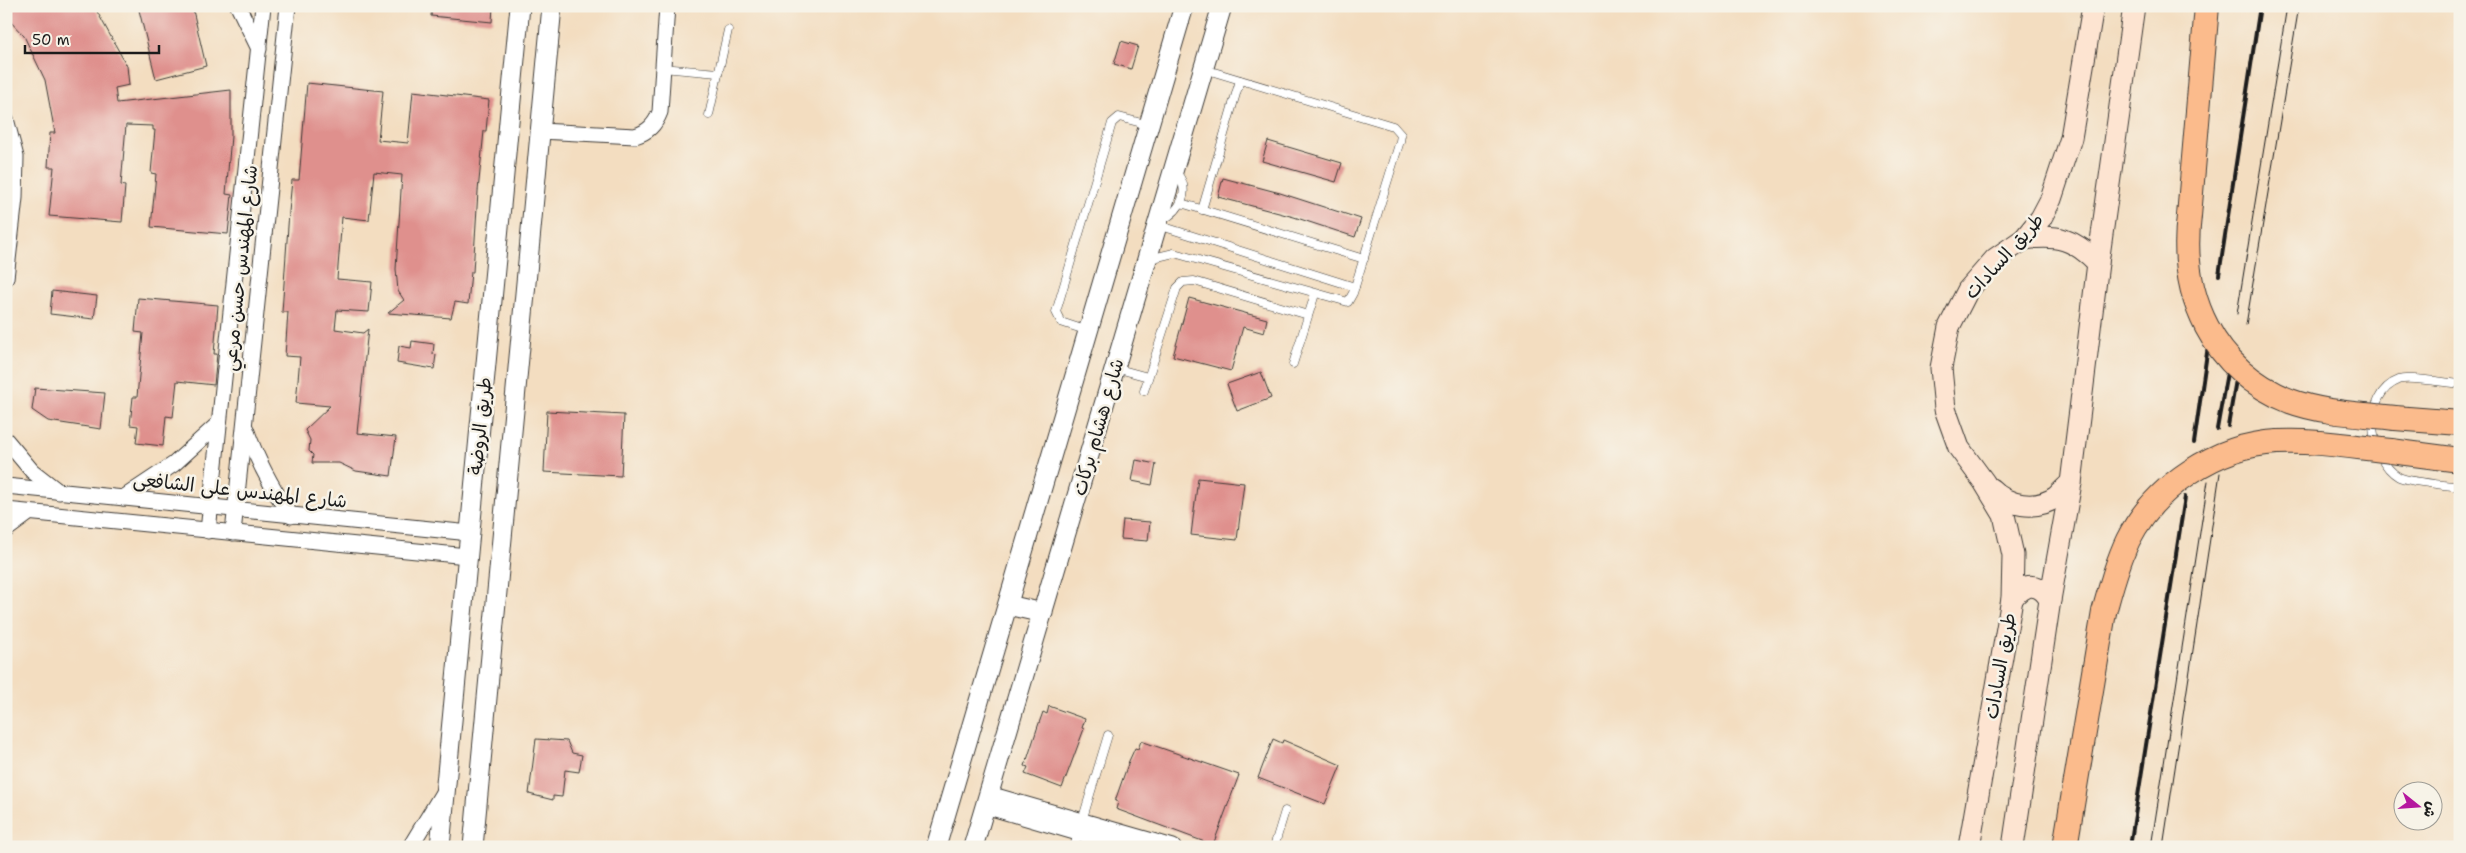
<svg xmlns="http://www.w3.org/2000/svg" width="2466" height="853" font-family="'Shantell Sans','Playpen Sans Arabic',sans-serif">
  <rect width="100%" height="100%" fill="#f7f3e8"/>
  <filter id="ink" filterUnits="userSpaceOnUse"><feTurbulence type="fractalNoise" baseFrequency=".02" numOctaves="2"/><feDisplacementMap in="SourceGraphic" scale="10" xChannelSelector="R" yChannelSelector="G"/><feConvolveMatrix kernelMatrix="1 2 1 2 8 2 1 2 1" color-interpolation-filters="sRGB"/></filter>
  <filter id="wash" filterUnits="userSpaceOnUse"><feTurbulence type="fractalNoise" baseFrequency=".0096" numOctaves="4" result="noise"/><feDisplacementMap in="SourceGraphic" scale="20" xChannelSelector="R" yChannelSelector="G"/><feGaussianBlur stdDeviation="1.12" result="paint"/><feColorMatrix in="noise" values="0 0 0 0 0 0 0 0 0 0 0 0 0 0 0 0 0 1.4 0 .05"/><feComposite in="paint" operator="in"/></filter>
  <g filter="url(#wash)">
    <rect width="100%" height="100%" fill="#f3ddc0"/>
    <g id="blocks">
      <!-- building -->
      <g fill="#df908d">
        <polygon points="6,6 94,6 127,66 129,85 115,88 117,103 231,90 231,136 226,194 232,195 228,234 151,227 156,174 151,173 155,130 153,130 153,126 126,125 121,185 125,186 122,222 49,216 54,167 48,167 50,133 55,133 45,80 24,36 6,17"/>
        <polygon points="138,6 192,6 206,66 156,79"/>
        <polygon points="432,6 493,6 492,22 431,16"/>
        <polygon points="1121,41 1138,46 1131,69 1114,64"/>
        <polygon points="307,83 383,91 378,140 408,143 413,91 489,100 486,131 484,131 478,191 473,272 471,272 468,304 455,302 451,318 388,313 404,300 398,291 396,269 402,175 374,172 369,220 342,217 337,279 372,282 369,312 337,310 335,329 363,333 368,329 357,433 396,437 391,476 356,471 339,463 312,463 313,455 309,451 310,440 305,430 330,406 296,403 300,357 285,356 288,312 282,312 289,212 292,180 299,180"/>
        <polygon points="1268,141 1342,163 1336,182 1262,161"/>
        <polygon points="1223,178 1280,193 1361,219 1355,237 1294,217 1218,197"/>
        <polygon points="52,291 97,296 94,319 50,314"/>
        <polygon points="138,298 218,305 214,354 217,354 214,385 177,381 173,417 166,416 163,446 136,443 138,426 130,425 133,397 137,397 143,333 135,332"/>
        <polygon points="1189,298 1267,319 1264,333 1243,327 1231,371 1173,356"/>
        <polygon points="412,341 434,344 433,354 436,355 434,369 397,363 399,346 411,348"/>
        <polygon points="1261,372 1271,398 1237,411 1227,384"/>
        <polygon points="35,388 105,393 101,429 48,421 32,410"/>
        <polygon points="547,411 624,415 621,476 544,472"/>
        <polygon points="1136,460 1156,464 1152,485 1132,481"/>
        <polygon points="1198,478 1244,483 1237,540 1191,535"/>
        <polygon points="1123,520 1150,522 1148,541 1121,539"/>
        <polygon points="1049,706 1085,719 1082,728 1084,729 1062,788 1025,774 1028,767 1025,766 1038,726 1043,712 1047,714"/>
        <polygon points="536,739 567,741 572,753 582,755 579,772 565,770 562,797 553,796 553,800 529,794"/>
        <polygon points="1273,739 1282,743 1283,740 1341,765 1325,804 1258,778"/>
        <polygon points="1141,741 1239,775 1213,845 1116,809 1118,802 1115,801 1129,761 1135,748 1138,749"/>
      </g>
    </g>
  </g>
  <g filter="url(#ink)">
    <use href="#blocks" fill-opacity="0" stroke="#3c3935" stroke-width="1"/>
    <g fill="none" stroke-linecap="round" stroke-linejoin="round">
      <!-- service casing -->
      <g stroke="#3c3935" stroke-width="9">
        <g id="service">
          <polyline points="662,68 718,73"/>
          <polyline points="709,115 728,30"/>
          <polyline points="1181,203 1364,259"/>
          <polyline points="1202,210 1240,80"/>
          <path d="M1162 220C1182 210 1192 189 1175 171"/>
          <polyline points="1158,225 1355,287"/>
          <polyline points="1149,259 1174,253 1348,302 1353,293 1400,141 1401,135 1393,126 1204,69"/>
          <polyline points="1088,331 1061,322 1056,312 1112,123 1119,117 1149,125"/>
          <polyline points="1293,364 1315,294"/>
          <polyline points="1115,368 1148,377"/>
          <path d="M2460 384C2448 383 2407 376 2399 380 2361 394 2368 459 2399 477 2409 482 2447 485 2460 487"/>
          <polyline points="1144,391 1177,288 1183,282 1194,281 1308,315"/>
          <polyline points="1082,821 1108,735"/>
          <polyline points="1074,847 1078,833"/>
          <polyline points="1274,847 1285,811"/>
        </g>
      </g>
      <!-- minor casing -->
      <g stroke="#3c3935" stroke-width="17">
        <g id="minor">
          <polyline points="238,6 259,49"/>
          <polyline points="6,119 16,157 15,198 6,278"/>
          <path d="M540 131 635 136C648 132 655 125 660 112L667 6"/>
          <path d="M246 429C257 461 272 488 291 516"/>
          <polyline points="6,440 32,471 59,492"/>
          <polyline points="6,486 470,533"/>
          <polyline points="123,498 174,464 219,423"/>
          <polyline points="6,510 467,556"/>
          <polyline points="6,530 29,513"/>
          <polyline points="208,531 263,6"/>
          <polyline points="233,533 288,6"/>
          <polyline points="989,794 1173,847"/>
          <polyline points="985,806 1126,847"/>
          <polyline points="410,847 444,791"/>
        </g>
      </g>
      <!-- tertiary casing -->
      <g stroke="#3c3935" stroke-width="21">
        <g id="tertiary">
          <polyline points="1008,605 1043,613"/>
          <polyline points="440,847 520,6"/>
          <polyline points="473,847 552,6"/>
          <polyline points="936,847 1184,6"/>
          <polyline points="973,847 1222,6"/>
        </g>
      </g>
      <!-- secondary casing -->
      <g stroke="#3c3935" stroke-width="23">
        <g id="secondary">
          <path d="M2024 239C2058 234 2074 239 2098 263"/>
          <path d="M1991 489C2007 506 2036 511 2056 497 2061 493 2066 487 2071 483"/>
          <path d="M2012 599C2024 582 2040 582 2050 600"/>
          <polyline points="1969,847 2012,599 2013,555 2004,515 1984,482 1959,448 1945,409 1941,368 1949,327 1968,290 1995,259 2024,239 2041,218 2051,199 2071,138 2093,6"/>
          <polyline points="2013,847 2050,600 2071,483 2098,263 2134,6"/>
        </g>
      </g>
      <!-- primary casing -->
      <g stroke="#3c3935" stroke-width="26">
        <g id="primary">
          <polyline points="2189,216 2207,6"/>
          <polyline points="2395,418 2460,423"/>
          <polyline points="2391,451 2460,460"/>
          <polyline points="2065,847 2104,612"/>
        </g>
      </g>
      <!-- service -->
      <use href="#service" stroke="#fff" stroke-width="8"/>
      <!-- minor -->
      <use href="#minor" stroke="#fff" stroke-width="15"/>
      <!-- tertiary -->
      <use href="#tertiary" stroke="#fff" stroke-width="19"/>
      <!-- secondary -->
      <use href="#secondary" stroke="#fde4d1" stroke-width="21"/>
      <!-- primary -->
      <use href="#primary" stroke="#fbbb8c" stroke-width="24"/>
      <!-- tram -->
      <g stroke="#1c1c1c" stroke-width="1">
        <polyline points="2237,314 2287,6"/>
        <polyline points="2246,325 2299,6"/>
        <polyline points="2151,847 2208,481"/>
        <polyline points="2163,847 2220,473"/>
      </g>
      <!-- rail -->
      <g stroke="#1c1c1c" stroke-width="4">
        <polyline points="2219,275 2260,6"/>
        <polyline points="2228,426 2237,374"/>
        <polyline points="2217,429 2228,367"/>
        <polyline points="2194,443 2208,346"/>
        <polyline points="2130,847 2185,497"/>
      </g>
      <!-- primary-bridge casing -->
      <g stroke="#3c3935" stroke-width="26" stroke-linecap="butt">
        <g id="primary-bridge">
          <path d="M2189 216C2179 296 2213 370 2290 401 2322 413 2361 414 2395 418"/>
          <path d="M2104 612C2111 587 2117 563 2128 540 2155 486 2217 445 2277 442 2315 440 2353 447 2391 451"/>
        </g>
      </g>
      <!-- primary-bridge -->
      <use href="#primary-bridge" stroke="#fbbb8c" stroke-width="24"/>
    </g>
  </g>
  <g text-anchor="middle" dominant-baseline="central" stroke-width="5" stroke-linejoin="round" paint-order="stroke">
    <!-- street labels -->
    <g font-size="19" fill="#1c1c1c" stroke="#f7f3e8">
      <text transform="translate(2004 256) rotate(-48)">طريق السادات</text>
      <text transform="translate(240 268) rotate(-84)">شارع المهندس حسن مرعي</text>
      <text transform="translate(480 426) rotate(-84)">طريق الروضة</text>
      <text transform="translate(1098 427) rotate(-74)">شارع هشام بركات</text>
      <text transform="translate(240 490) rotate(6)">شارع المهندس على الشافعى</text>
      <text transform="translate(2000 666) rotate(-80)">طريق السادات</text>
    </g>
  </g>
  <!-- margin -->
  <rect width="2466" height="853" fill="none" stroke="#f7f3e8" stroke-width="25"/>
  <!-- north arrow -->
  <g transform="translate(2418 806) rotate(107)"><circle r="24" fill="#f7f3e8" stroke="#9f9d96"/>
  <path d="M0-4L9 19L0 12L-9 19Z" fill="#b5179e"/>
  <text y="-8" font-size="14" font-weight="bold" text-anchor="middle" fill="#1c1c1c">ش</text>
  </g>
  <!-- scale -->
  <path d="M25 45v8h134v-8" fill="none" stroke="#1c1c1c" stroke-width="2.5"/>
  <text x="32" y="45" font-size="15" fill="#1c1c1c" stroke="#f7f3e8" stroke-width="4" paint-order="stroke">50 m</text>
</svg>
